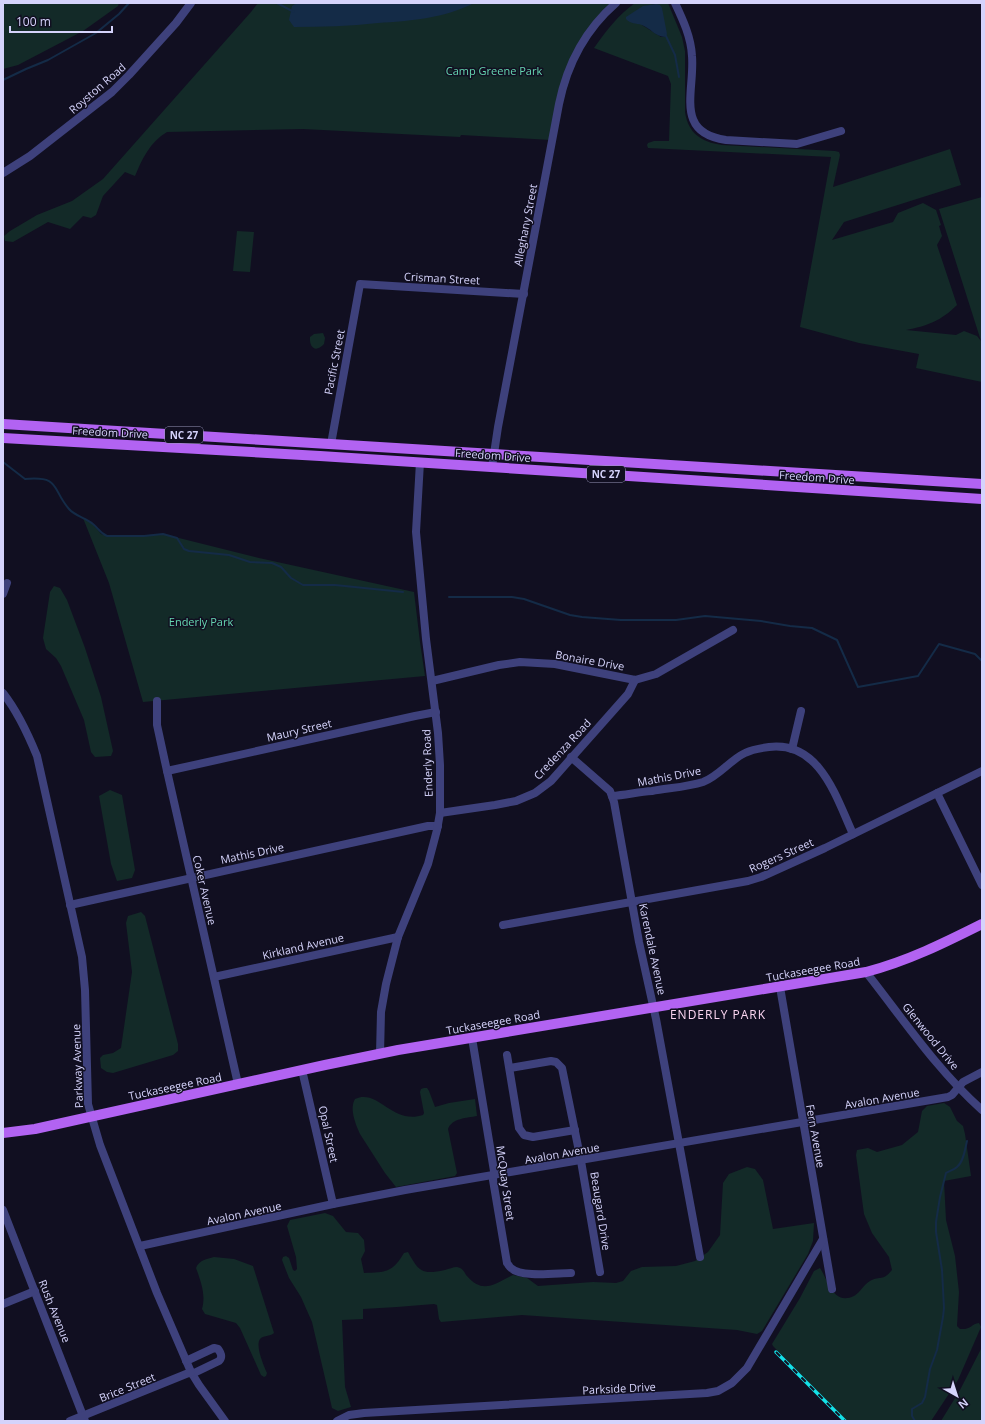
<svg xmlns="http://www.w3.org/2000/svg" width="985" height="1424" font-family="'Open Sans',sans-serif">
  <rect width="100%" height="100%" fill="#110f21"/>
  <!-- green -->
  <g fill="#132a28" fill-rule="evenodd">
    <polygon points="3,3 119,3 118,6 83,31 18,65 3,69"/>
    <path d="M258 3H614L580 45 551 140 461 135 460 137 303 129 167 132C150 142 142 159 135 176L125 172 103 196 96 215 91 218 83 216 70 229 48 222 13 242 5 241 4 236 10 231 37 215 72 201 103 179 251 12Z"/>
    <path d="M635 3H668L682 37 685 51V112C688 133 701 142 722 145L835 151 839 152 840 155 833 187 950 149 961 185 844 222 832 240 893 222 898 213 923 203 936 210 941 225 939 226 942 236 937 245 957 305C941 321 927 326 906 330L956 335 964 331 977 336 981 341 939 209 982 197V382L916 368 919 354 859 343 800 327 831 157 648 148 647 145 648 143 654 141H669L671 84 668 76 594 48C606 31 618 15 635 3ZM656 4 666 36 665 37H661L642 25 646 6Z"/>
    <polygon points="237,231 254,232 250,272 233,271"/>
    <path d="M323 333 325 338 324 344C316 353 309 348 310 337L314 334Z"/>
    <polygon points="83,518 93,524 101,534 107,536 144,536 163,534 259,558 414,592 420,642 425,676 143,702 109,583"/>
    <polygon points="54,586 60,588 67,600 85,648 101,697 113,751 111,756 95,757 91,752 84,720 61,666 56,658 46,649 43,638 50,592"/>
    <polygon points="110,790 122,795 135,870 132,878 117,881 111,864 99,796"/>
    <polygon points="141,912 145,916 178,1044 178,1051 173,1055 113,1073 107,1072 101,1068 100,1058 103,1055 113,1053 121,1048 132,972 126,923 128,916"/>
    <path d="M424 1088H427L429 1091 435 1107 449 1103 475 1099 477 1116C467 1118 452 1118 448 1129L457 1173 455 1176 396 1187 385 1173 360 1134C356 1125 349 1109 355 1099 378 1088 392 1125 423 1115L424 1113 420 1092 421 1089Z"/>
    <path d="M944 1103 950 1107 957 1121 963 1126 965 1134 971 1176 944 1181 946 1220 955 1256 959 1292 957 1326 960 1329C971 1330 971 1324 979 1323L981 1327 958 1380 931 1421H847L773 1346 772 1344 800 1298 814 1271 820 1268C828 1280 833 1306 854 1296 860 1293 864 1284 870 1281 881 1275 882 1282 892 1270L889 1257 872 1233 864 1214 856 1155 857 1150 868 1148 877 1152 902 1145 918 1132 922 1111 927 1106Z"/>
    <path d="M747 1167 755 1169 763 1180 773 1229 814 1223 813 1241 808 1254 762 1331 757 1334 737 1330 522 1315 441 1322 439 1319 437 1305 434 1304 397 1307 363 1309V1319L342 1320 345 1387 351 1407 338 1411 332 1408 312 1322 301 1297 289 1278 282 1260 283 1257 286 1256 289 1258 293 1270 295 1271 297 1269 296 1257 287 1226 290 1220 325 1213 333 1216 346 1232 358 1233 364 1240 365 1251 361 1259 364 1273C386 1272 392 1273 404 1253L408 1252C419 1272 422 1275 445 1270 449 1269 453 1267 457 1267 462 1268 464 1271 466 1275 483 1295 494 1284 513 1275L527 1278 538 1286 593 1282 616 1283 623 1281 631 1271 642 1267 676 1266 695 1261 708 1252 720 1235 723 1183 729 1174Z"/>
    <path d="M214 1257 234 1259 253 1266 274 1333C270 1337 263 1335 260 1339 255 1346 264 1366 267 1373L266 1376 264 1377 261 1375 240 1328 236 1323 205 1314 202 1309C206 1295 201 1282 196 1268 199 1260 207 1259 214 1257Z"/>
    <polygon points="982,1347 982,1421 941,1421 960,1390"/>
  </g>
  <!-- water -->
  <g fill="#142b47">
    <path d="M297 3H474C445 18 410 21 378 23 350 26 322 27 294 27L289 20 292 6Z"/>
    <path d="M656 4 660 5 662 8 667 34 665 37C656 37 650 28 642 25 636 23 630 24 626 19V17L643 6Z"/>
  </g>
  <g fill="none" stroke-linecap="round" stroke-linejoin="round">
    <!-- stream -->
    <g stroke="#142b47" stroke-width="2">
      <polyline points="277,3 294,12"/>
      <polyline points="665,34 675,55 679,77"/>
      <polyline points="3,80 26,69 48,60 96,33 119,14 129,3"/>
      <path d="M3 462 25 479C61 476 51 488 69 509 75 516 86 518 93 524 98 528 100 533 107 536H144L163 534 177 538 184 549 189 551 229 555 250 562 272 563 281 567 291 578 303 585H335L403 592"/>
      <polyline points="449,597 512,597 524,599 570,615 582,617 621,620 676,620 705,616 761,621 790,626 812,628 837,640 858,687 918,676 939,644 975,654 982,661"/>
      <path d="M915 1421 912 1416V1409L922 1403 925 1397 930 1369 937 1350 943 1317 944 1308 942 1270 936 1232V1222L940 1197 946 1173C949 1171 954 1170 957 1167 964 1161 965 1149 967 1141"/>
    </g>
    <!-- minor -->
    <g stroke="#3e417c" stroke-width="8">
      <path d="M675 3C683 20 691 37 692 56 695 91 674 133 726 140L797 144 841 131"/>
      <polyline points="3,173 30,156 112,92 129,75 176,23 191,3"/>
      <polyline points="331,444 360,284 524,294"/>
      <path d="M492 467 498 427 559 104C567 65 586 29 616 3"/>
      <polyline points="3,594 7,583"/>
      <polyline points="432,681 499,665 520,662 555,664 635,680 656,674 733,630"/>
      <path d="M3 693C18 712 28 734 37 756L82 957 85 990 88 1104 100 1145 157 1293 191 1372 199 1385 225 1421"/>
      <polyline points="157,701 157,725 167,771 238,1084"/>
      <polyline points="792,749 801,711"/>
      <polyline points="571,757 610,791 614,802 639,942 656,1019 700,1257"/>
      <polyline points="167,771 415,716 436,712"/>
      <polyline points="937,793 982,885"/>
      <path d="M612 796C626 795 638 792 652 791 668 788 687 787 703 782 719 776 730 760 745 753 753 749 761 748 769 747 820 741 836 797 853 834"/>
      <polyline points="440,813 495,805 516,801 535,793 551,781 628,694 635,680"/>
      <polyline points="70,905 428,826 438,826"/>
      <polyline points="503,925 748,881 761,877 825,848 982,771"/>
      <path d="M866 972C903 1019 937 1070 982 1110"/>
      <polyline points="214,977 398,937"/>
      <polyline points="780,987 832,1289"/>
      <path d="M472 1038 494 1171 493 1180 507 1263C508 1264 510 1268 511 1268 521 1278 557 1273 571 1273"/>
      <polyline points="380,1054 381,1012 386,984 398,937 428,864 437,830 440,813 440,765 438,733 426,639 416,532 420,462"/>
      <polyline points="507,1055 519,1128 524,1135 533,1137 575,1130"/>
      <polyline points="510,1068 551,1061 556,1062 562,1068 581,1161 600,1272"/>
      <polyline points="302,1070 333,1204"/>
      <polyline points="3,1210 85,1421"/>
      <polyline points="140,1246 333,1204 405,1190 948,1097 952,1095 963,1082 982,1072"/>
      <polyline points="3,1304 35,1291"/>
      <path d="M186 1361 214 1348 218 1349C221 1353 223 1357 219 1361L192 1374"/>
      <polyline points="70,1421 191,1372"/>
      <polyline points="337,1421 349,1415 364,1413 707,1393 718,1391 732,1383 747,1368 823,1239"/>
    </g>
    <!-- major -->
    <g stroke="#b263f2" stroke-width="10">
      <polyline points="3,424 982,484"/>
      <polyline points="3,438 320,456 982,499"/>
      <path d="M3 1133 35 1129 325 1065 398 1050 866 972C908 961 944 943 982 924"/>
    </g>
    <!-- rail casing -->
    <g stroke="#14e1e7" stroke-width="3.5">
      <polyline id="rail" points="776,1352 845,1421"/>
    </g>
    <!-- rail -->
    <use href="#rail" stroke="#110f21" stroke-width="2" stroke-dasharray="6" stroke-linecap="butt"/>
  </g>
  <g text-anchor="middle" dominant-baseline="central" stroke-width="3" stroke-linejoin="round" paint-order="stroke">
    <!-- shield labels -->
    <g fill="#110f21" stroke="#9a98ba" stroke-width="1">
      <rect x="165" y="427" width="38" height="16" rx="3"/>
      <rect x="587" y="466" width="38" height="16" rx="3"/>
    </g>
    <g font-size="10" font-weight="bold" fill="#d5d3fb">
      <text x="184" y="435">NC 27</text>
      <text x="606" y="474">NC 27</text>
    </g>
    <!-- park labels -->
    <g font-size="11" fill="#65d5b0" stroke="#110f21">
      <text x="494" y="70">Camp Greene Park</text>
      <text x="201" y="621">Enderly Park</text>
    </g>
    <!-- street labels -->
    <g font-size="11" fill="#d5d3fb" stroke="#110f21">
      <text transform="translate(97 88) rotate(-41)">Royston Road</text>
      <text transform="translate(525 225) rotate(-79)">Alleghany Street</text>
      <text transform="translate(442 278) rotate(3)">Crisman Street</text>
      <text transform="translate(334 362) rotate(-79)">Pacific Street</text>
      <text transform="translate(110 432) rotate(3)">Freedom Drive</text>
      <text transform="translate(493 455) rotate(4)">Freedom Drive</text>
      <text transform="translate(817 477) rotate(4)">Freedom Drive</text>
      <text transform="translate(590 660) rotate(10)">Bonaire Drive</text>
      <text transform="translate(299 730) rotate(-13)">Maury Street</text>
      <text transform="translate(562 749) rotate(-47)">Credenza Road</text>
      <text transform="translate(427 763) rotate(-92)">Enderly Road</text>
      <text transform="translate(669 776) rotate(-11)">Mathis Drive</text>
      <text transform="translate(252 853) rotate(-12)">Mathis Drive</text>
      <text transform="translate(781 855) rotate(-24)">Rogers Street</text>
      <text transform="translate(205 890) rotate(77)">Coker Avenue</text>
      <text transform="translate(303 946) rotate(-13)">Kirkland Avenue</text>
      <text transform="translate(653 949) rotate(78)">Karendale Avenue</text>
      <text transform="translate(813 969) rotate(-10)">Tuckaseegee Road</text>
      <text transform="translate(493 1022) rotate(-10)">Tuckaseegee Road</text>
      <text transform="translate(931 1036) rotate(51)">Glenwood Drive</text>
      <text transform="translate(77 1066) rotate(-92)">Parkway Avenue</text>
      <text transform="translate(175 1086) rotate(-12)">Tuckaseegee Road</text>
      <text transform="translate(882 1098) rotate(-10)">Avalon Avenue</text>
      <text transform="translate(329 1134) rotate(78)">Opal Street</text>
      <text transform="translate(816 1136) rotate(80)">Fern Avenue</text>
      <text transform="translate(562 1153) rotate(-10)">Avalon Avenue</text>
      <text transform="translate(506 1183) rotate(82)">McQuay Street</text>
      <text transform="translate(601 1211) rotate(81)">Beaugard Drive</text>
      <text transform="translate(244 1213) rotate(-12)">Avalon Avenue</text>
      <text transform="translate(55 1311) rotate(68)">Rush Avenue</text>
      <text transform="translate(127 1387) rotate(-22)">Brice Street</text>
      <text transform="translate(619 1388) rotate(-3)">Parkside Drive</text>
    </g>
    <!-- neighbourhood labels -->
    <g font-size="12" letter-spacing="1" fill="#fbd5f0" stroke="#110f21">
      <text x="718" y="1014">ENDERLY PARK</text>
    </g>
  </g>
  <!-- border -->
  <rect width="985" height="1424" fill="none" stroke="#d5d3fb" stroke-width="8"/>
  <!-- north arrow -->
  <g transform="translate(957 1396) rotate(141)" stroke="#110f21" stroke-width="3" paint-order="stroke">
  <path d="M0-3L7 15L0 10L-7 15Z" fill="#d5d3fb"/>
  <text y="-6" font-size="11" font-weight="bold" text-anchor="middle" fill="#d5d3fb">N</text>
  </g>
  <!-- scale -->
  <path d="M10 26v6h102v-6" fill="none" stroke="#d5d3fb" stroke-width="2"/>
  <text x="16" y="26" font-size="12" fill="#d5d3fb" stroke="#110f21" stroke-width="3" paint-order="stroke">100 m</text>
</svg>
